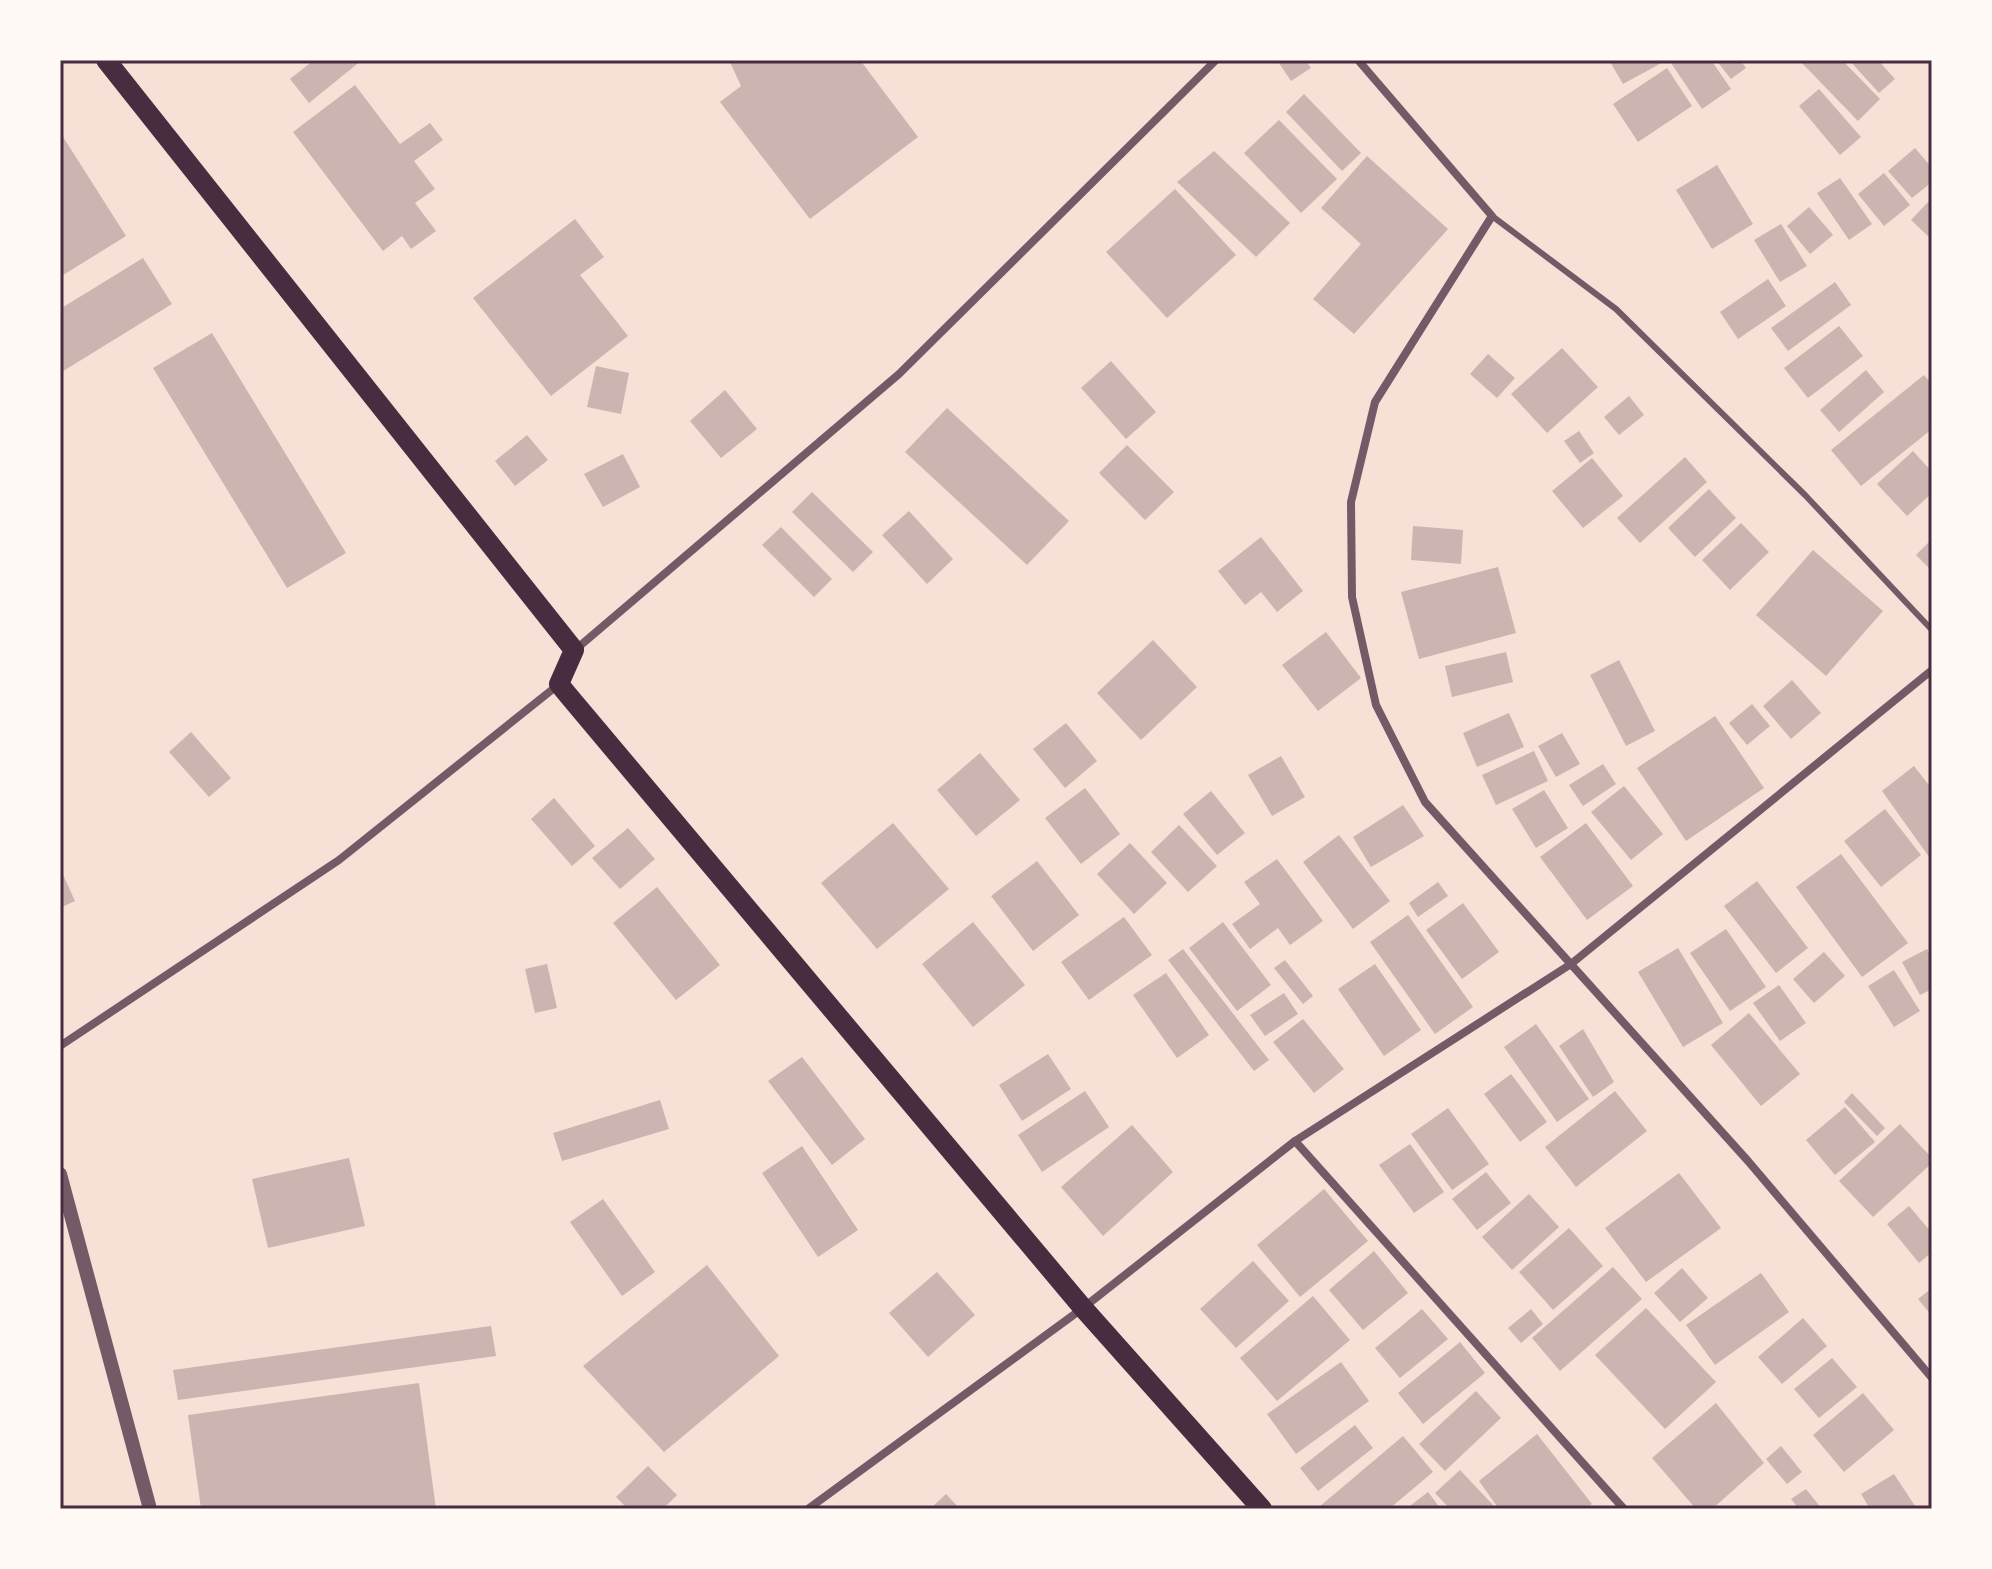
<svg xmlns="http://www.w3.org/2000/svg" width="1992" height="1569" font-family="'Fira Sans Condensed',sans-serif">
  <rect width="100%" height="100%" fill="#f7e1d7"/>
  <!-- building -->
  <g fill="#ccb4b1">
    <polygon points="314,60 362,60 309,103 290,79"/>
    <polygon points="729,60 860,60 918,137 810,219 720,102 741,86"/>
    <polygon points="1277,60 1305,60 1311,68 1291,81"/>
    <polygon points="1609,60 1667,60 1623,84"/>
    <polygon points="1676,60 1711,60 1731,89 1702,109 1671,63"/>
    <polygon points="1716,60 1740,60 1746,68 1731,79"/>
    <polygon points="1799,60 1842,60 1880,99 1858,121"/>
    <polygon points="1849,60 1878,60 1895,79 1879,93"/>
    <polygon points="1667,68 1692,106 1638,142 1613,104"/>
    <polygon points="355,85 400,144 430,123 443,140 414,161 435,189 415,203 436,231 411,249 402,236 383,251 293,132"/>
    <polygon points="1819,89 1861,137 1840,155 1799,106"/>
    <polygon points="1304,94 1361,153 1342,171 1286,112"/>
    <polygon points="1279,120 1337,179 1301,213 1244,153"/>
    <polygon points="60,132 126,236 60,277"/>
    <polygon points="1915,148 1932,168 1932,182 1912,198 1888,171"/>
    <polygon points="1214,151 1290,223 1256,257 1177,182"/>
    <polygon points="1367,156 1448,229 1354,334 1313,299 1361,244 1321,208"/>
    <polygon points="1717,165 1753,224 1712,249 1676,190"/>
    <polygon points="1884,173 1910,205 1884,226 1858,194"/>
    <polygon points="1840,178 1872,224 1849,240 1817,193"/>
    <polygon points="1175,189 1236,255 1167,318 1106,252"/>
    <polygon points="1929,201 1932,204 1930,238 1911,220"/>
    <polygon points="1809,207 1833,235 1810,254 1787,226"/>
    <polygon points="575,219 604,257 580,275 628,336 551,396 473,298"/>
    <polygon points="1781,224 1807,266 1780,282 1754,240"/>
    <polygon points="143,258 172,304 60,373 60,309"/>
    <polygon points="1768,279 1786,306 1738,339 1720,312"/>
    <polygon points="1835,282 1851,305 1788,351 1771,328"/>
    <polygon points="1839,326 1863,356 1808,398 1784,368"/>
    <polygon points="212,333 346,553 287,588 153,368"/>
    <polygon points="1562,348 1598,387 1547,433 1511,394"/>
    <polygon points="1488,354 1515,378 1497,398 1470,374"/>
    <polygon points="1111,361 1156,412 1126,439 1081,388"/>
    <polygon points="596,366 629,373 621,414 587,407"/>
    <polygon points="1866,370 1884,392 1839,432 1820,410"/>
    <polygon points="1924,375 1932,384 1932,429 1861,486 1831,450"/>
    <polygon points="725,390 757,429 721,458 690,421"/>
    <polygon points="1629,396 1644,415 1619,435 1604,417"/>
    <polygon points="947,408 1069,521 1027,565 905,452"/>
    <polygon points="1579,431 1594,453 1580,463 1564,441"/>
    <polygon points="527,435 548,460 515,486 495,461"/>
    <polygon points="1127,445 1174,492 1145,520 1099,473"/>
    <polygon points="1913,451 1932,472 1932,493 1907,516 1877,484"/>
    <polygon points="623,454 640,487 603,507 584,474"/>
    <polygon points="1685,457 1707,482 1640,543 1617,518"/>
    <polygon points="1592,458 1623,496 1583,528 1552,491"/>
    <polygon points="1709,489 1736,518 1695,557 1668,528"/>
    <polygon points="812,492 873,552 853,572 792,512"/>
    <polygon points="909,511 953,559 927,584 882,535"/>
    <polygon points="1741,523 1769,552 1730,590 1702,560"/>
    <polygon points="1413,526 1463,530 1461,564 1411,560"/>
    <polygon points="781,527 832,579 814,597 762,545"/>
    <polygon points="1261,537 1303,591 1277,612 1261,592 1245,605 1218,571"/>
    <polygon points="1932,539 1932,571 1916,555"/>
    <polygon points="1813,550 1883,611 1826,676 1756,615"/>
    <polygon points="1498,567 1516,633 1419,659 1401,592"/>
    <polygon points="1326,632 1361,678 1318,711 1282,665"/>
    <polygon points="1153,640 1197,687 1141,740 1097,693"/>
    <polygon points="1506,652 1513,682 1452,697 1445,666"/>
    <polygon points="1619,660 1655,731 1626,746 1590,675"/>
    <polygon points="1792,680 1821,713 1791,739 1763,706"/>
    <polygon points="1752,704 1770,726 1747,745 1729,723"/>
    <polygon points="1509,713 1524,747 1477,767 1463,733"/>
    <polygon points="1715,716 1764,788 1686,841 1637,768"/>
    <polygon points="1066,723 1097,761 1065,788 1033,749"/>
    <polygon points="191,732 231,778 209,797 169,752"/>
    <polygon points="1562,733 1580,764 1556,777 1538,746"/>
    <polygon points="1534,751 1548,781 1496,805 1482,775"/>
    <polygon points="980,753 1020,800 976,836 937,790"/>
    <polygon points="1281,756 1305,797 1272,816 1248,775"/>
    <polygon points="1603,764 1616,784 1583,806 1569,785"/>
    <polygon points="1914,766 1932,789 1932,861 1882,791"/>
    <polygon points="1624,786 1663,834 1631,860 1591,812"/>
    <polygon points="1085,788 1120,834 1081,864 1045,818"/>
    <polygon points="1544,790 1568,828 1536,848 1512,809"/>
    <polygon points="1211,791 1245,833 1217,855 1183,814"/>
    <polygon points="554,798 595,846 572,866 531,819"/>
    <polygon points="1403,805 1424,836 1371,867 1353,837"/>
    <polygon points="1885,809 1921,855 1881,887 1844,841"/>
    <polygon points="893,823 949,889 877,949 821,883"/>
    <polygon points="1586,823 1633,886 1587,920 1540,857"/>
    <polygon points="1179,825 1217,866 1188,892 1151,852"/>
    <polygon points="628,828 655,859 620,889 592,858"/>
    <polygon points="1339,835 1390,901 1353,929 1303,862"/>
    <polygon points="1130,843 1167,883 1134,914 1097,874"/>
    <polygon points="1841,854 1908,943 1862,977 1796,887"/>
    <polygon points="1277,859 1323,921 1290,945 1278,928 1250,949 1232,924 1260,904 1244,882"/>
    <polygon points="1037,861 1079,915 1033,951 991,896"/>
    <polygon points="60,868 75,901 60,908"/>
    <polygon points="1757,881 1808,948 1776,973 1724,906"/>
    <polygon points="1438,882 1448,896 1418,917 1409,903"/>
    <polygon points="657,887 720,965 676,1000 613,923"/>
    <polygon points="1463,903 1499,952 1462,979 1426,930"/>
    <polygon points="1408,915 1473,1007 1435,1034 1370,942"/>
    <polygon points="1124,917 1152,955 1089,1000 1061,962"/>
    <polygon points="973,922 1025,985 973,1027 922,964"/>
    <polygon points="1223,922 1271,985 1237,1011 1189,948"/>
    <polygon points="1726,929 1766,987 1730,1011 1690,953"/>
    <polygon points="1678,948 1723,1023 1683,1047 1638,972"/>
    <polygon points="1183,949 1269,1060 1254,1071 1168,960"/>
    <polygon points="1927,949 1932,957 1932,989 1920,995 1902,962"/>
    <polygon points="1824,952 1845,976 1814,1003 1793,979"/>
    <polygon points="1285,960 1313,996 1303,1004 1274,968"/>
    <polygon points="547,964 557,1008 535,1013 525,969"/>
    <polygon points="1375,964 1421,1030 1384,1056 1338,989"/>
    <polygon points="1894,970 1920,1011 1894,1027 1868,986"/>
    <polygon points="1166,973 1209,1035 1177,1058 1133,995"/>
    <polygon points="1779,985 1806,1023 1780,1041 1753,1003"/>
    <polygon points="1284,993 1298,1014 1265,1036 1250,1015"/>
    <polygon points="1749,1013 1800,1074 1761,1106 1711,1045"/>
    <polygon points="1303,1019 1344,1069 1314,1093 1273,1042"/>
    <polygon points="1536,1024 1589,1099 1557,1122 1504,1047"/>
    <polygon points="1583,1029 1614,1082 1593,1097 1559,1046"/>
    <polygon points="1048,1054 1071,1089 1022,1121 999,1085"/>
    <polygon points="802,1057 865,1139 832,1165 768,1081"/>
    <polygon points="1511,1074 1547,1122 1520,1142 1484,1094"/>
    <polygon points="1085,1091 1109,1127 1042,1172 1018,1135"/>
    <polygon points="1615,1091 1647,1131 1576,1187 1545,1147"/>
    <polygon points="1852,1093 1885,1128 1877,1136 1844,1102"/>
    <polygon points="660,1100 669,1129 562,1161 553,1133"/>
    <polygon points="1845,1107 1875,1142 1835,1175 1806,1140"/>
    <polygon points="1448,1108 1489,1164 1452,1190 1411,1134"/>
    <polygon points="1900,1124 1932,1158 1932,1163 1873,1217 1839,1181"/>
    <polygon points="1132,1125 1173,1172 1103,1236 1061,1187"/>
    <polygon points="1410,1144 1444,1192 1414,1213 1379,1165"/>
    <polygon points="802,1146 858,1230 818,1257 762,1173"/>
    <polygon points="349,1158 365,1226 268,1248 252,1179"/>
    <polygon points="1486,1172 1511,1203 1477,1230 1452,1199"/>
    <polygon points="1679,1173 1721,1228 1646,1282 1605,1228"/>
    <polygon points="1324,1189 1368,1241 1300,1297 1257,1245"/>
    <polygon points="1529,1194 1559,1227 1512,1270 1482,1237"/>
    <polygon points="603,1199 655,1272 622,1296 570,1222"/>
    <polygon points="1909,1206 1932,1233 1932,1252 1919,1263 1887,1224"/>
    <polygon points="1569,1228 1603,1266 1553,1310 1519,1272"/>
    <polygon points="1374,1251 1408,1293 1363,1330 1329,1290"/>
    <polygon points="1253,1261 1289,1301 1236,1348 1200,1309"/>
    <polygon points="707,1265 779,1356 664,1452 583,1366"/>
    <polygon points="1613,1267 1642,1299 1560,1371 1532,1338"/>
    <polygon points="1682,1268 1708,1298 1680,1322 1654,1293"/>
    <polygon points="937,1272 975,1315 928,1357 889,1313"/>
    <polygon points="1761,1273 1789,1312 1715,1365 1686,1325"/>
    <polygon points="1932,1288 1932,1316 1918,1299"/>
    <polygon points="1313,1296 1350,1340 1277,1401 1240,1358"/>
    <polygon points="1646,1308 1716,1382 1665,1429 1595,1355"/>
    <polygon points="1422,1309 1448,1339 1400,1378 1375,1348"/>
    <polygon points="1531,1309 1543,1324 1521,1343 1508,1328"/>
    <polygon points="1803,1318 1827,1346 1782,1384 1758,1357"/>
    <polygon points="491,1326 496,1356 178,1400 173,1370"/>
    <polygon points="1460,1342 1485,1373 1423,1424 1398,1393"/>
    <polygon points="1832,1358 1857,1387 1819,1418 1794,1389"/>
    <polygon points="1341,1362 1369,1401 1296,1454 1267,1414"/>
    <polygon points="419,1383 436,1509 201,1509 188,1415"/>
    <polygon points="1476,1391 1501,1418 1445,1471 1419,1444"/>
    <polygon points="1863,1393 1894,1430 1844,1472 1813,1435"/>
    <polygon points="1716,1403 1764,1463 1712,1509 1696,1509 1652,1458"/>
    <polygon points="1355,1425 1373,1448 1318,1491 1300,1468"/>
    <polygon points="1537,1434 1592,1504 1585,1509 1499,1509 1479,1481"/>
    <polygon points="1403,1436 1433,1472 1389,1509 1321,1509 1319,1507"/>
    <polygon points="1781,1446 1802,1472 1787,1484 1766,1459"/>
    <polygon points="648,1466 677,1495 663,1509 628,1509 616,1497"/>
    <polygon points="1460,1470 1493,1505 1489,1509 1450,1509 1435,1493"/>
    <polygon points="1894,1474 1917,1509 1870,1509 1861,1494"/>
    <polygon points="1806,1489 1822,1509 1799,1509 1791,1499"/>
    <polygon points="1428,1492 1441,1509 1406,1509"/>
    <polygon points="946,1494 960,1509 930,1509"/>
  </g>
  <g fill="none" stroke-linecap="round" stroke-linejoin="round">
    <!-- service -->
    <polyline stroke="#755966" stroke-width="6" points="1492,216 1616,309 1805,495 1932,630"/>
    <!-- minor -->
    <g stroke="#755966" stroke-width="8">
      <polyline points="1358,60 1492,216 1375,402 1351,502 1352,597 1376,705 1425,802 1748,1161 1932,1378"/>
      <polyline points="575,650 899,374 1216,60"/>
      <polyline points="60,1046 339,860 558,685"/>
      <polyline points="1295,1141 1624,1509"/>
      <polyline points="808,1509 1083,1308 1295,1141 1571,964 1932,670"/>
    </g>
    <!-- tertiary -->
    <polyline stroke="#755966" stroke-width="14" points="60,1174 150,1509"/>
    <!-- primary -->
    <polyline stroke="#4a2c40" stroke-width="20" points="106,60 574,650 559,684 568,695 1083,1308 1262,1509"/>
  </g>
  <!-- border -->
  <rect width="1992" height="1569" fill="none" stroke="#fffaf5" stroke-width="124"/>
  <rect x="62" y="62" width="1868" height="1445" fill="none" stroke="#4a2c40" stroke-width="3"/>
</svg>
